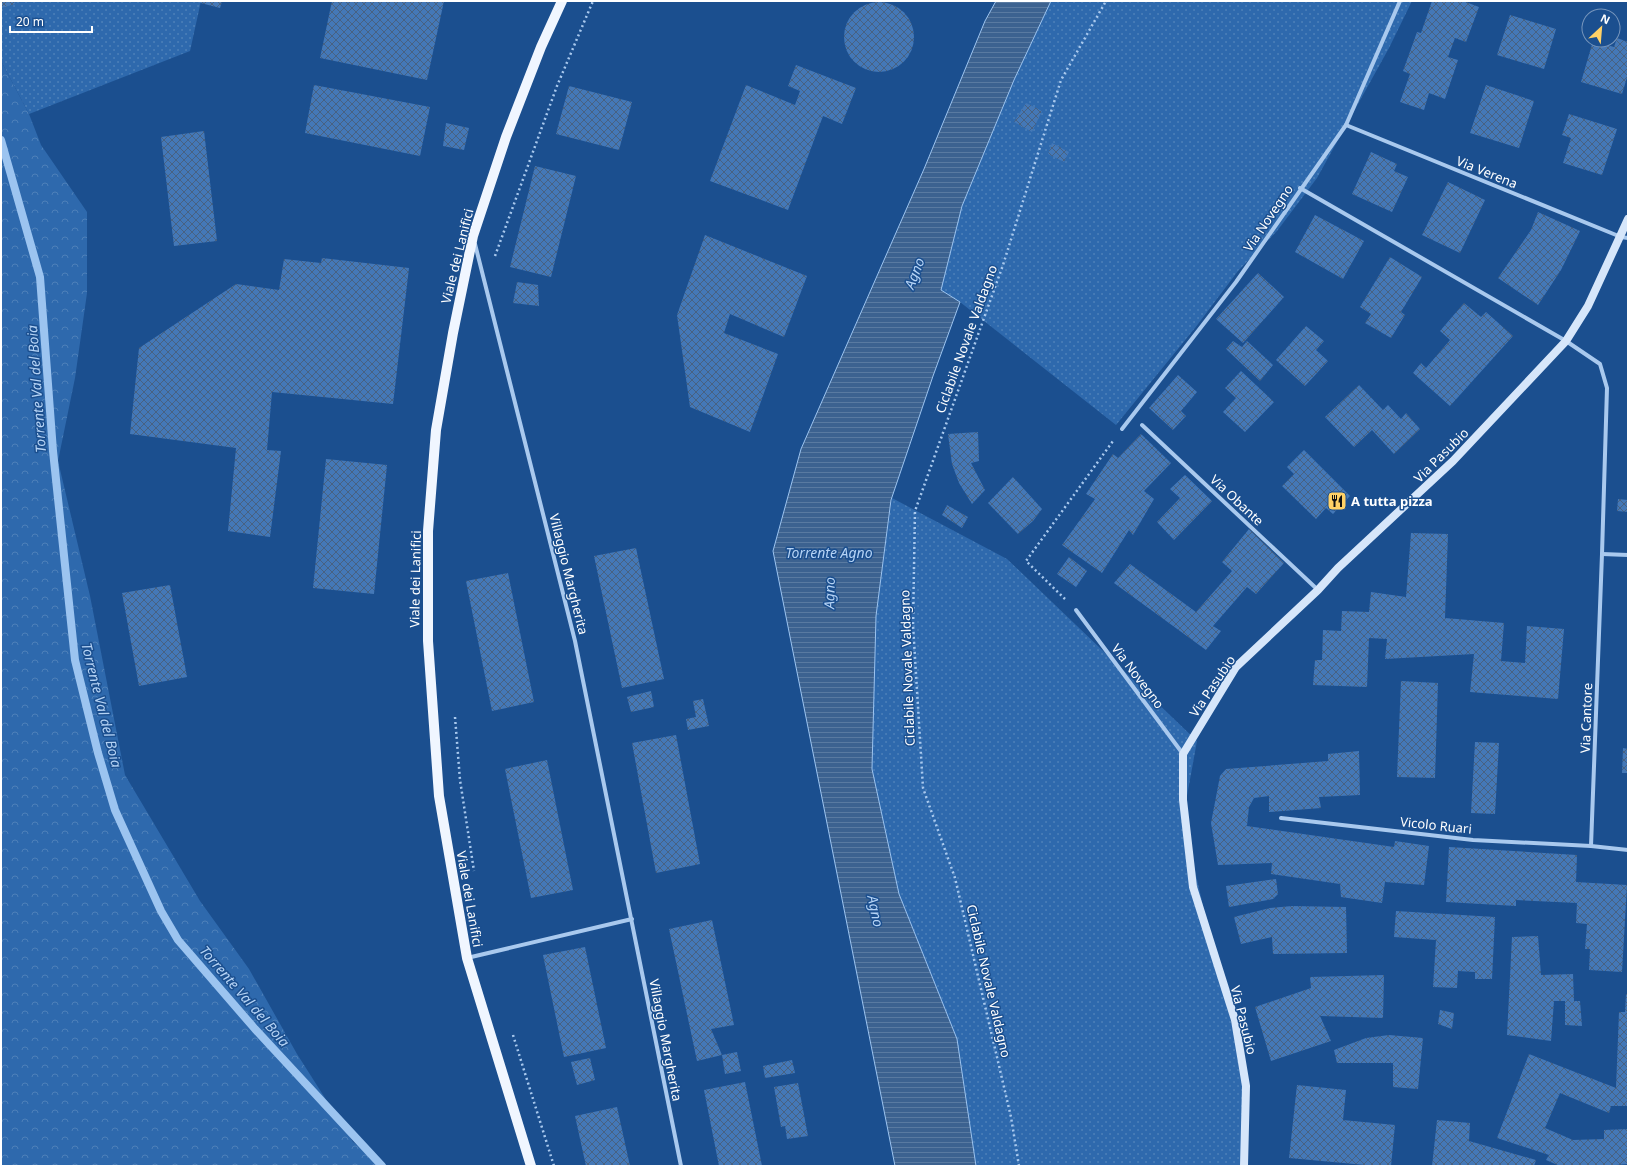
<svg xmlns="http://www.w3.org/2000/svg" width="1629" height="1167" font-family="'Noto Sans',sans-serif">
  <defs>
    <pattern id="grass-dots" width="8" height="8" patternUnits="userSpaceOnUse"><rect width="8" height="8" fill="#2e69ad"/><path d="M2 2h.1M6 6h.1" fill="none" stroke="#4d80b9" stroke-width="1.8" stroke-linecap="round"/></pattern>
    <pattern id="forest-crowns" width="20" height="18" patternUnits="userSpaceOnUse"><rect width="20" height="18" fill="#2e69ad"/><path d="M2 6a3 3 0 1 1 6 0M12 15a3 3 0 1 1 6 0" fill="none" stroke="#4d80b9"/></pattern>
    <pattern id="water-rules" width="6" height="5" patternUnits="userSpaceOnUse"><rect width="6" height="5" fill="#3c6290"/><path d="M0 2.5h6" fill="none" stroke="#597aa1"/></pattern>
    <pattern id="building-cross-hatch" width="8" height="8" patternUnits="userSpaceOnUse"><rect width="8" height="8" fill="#4478b7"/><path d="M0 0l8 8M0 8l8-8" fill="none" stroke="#486282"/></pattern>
  </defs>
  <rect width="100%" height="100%" fill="#1b4f8f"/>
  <!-- grass -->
  <g fill="url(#grass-dots)">
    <polygon points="1,1 201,1 190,51 29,114 1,61"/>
    <polygon points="1051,1 1412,1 1389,48 1317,178 1277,231 1238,271 1195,328 1116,425 960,302 941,290 962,206 1014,80"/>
    <polygon points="892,498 1007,559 1197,741 1183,818 1211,941 1246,1082 1246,1166 976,1166 957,1039 899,894 872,769 876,616"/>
  </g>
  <!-- forest -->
  <polygon fill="url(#forest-crowns)" points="1,61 29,114 41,145 87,212 87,293 75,378 58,461 90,596 125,775 200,901 249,969 297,1054 353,1142 388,1166 1,1166"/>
  <!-- water -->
  <polygon fill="url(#water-rules)" stroke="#9cc4f0" points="996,1 1051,1 1014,80 962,206 941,290 960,302 933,376 891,500 876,616 872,769 899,894 957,1039 976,1166 895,1166 773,551 801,449 924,169 985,21"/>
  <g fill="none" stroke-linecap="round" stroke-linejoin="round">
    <!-- stream -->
    <polyline stroke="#9cc4f0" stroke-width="8" points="1,140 40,277 53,451 75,660 98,753 115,810 161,911 178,940 255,1029 382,1166"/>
  </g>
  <!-- building -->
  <g fill="url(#building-cross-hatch)">
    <polygon points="1,1 14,1 15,4 1,8"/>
    <polygon points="193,1 222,1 220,8"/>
    <polygon points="332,1 444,1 427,80 320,58"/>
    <polygon points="1432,1 1463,1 1479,7 1466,42 1455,38 1448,57 1458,60 1445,99 1429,93 1424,110 1400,102 1410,74 1403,71 1417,32 1421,33"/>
    <circle cx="879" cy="37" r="35"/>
    <polygon points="1510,15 1556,29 1544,69 1497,55"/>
    <polygon points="1617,38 1628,42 1628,74 1622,94 1581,82 1593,41 1614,47"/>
    <polygon points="796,65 856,88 842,124 823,116 788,210 710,181 746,85 795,105 800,91 788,86"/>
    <polygon points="314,85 430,107 420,156 305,133"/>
    <polygon points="1486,85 1534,101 1519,148 1470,133"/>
    <polygon points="569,86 632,102 619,150 556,134"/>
    <polygon points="1026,103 1042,111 1032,132 1014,122"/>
    <polygon points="1569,114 1617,129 1602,175 1563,163 1571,138 1562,135"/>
    <polygon points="446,123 469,128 464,150 443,146"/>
    <polygon points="204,131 217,241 174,246 161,137"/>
    <polygon points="1052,143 1069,152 1064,162 1048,154"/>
    <polygon points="1371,152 1397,164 1394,171 1408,177 1392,212 1352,194"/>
    <polygon points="535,166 576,176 551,277 510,267"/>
    <polygon points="1448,182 1485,200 1460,253 1422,235"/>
    <polygon points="1538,212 1580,231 1561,270 1538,305 1498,278 1531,230"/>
    <polygon points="1315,215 1364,241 1343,279 1295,252"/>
    <polygon points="705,235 807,276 784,337 730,314 724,333 778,354 750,432 690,407 677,315"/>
    <polygon points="1390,257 1422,277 1401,312 1405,315 1391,338 1365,323 1371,314 1360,307"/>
    <polygon points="322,258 409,268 393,404 272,392 267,450 281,451 270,537 228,531 236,448 130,434 139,348 236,284 279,290 284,259 321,263"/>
    <polygon points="1258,273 1284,297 1243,343 1216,319"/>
    <polygon points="517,282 538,285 539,306 513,303"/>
    <polygon points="1464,303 1481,317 1486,312 1513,336 1450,406 1413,373 1421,363 1426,368 1450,340 1440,331"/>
    <polygon points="1306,326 1324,341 1316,350 1328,361 1305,386 1276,360"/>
    <polygon points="1233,341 1242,347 1247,341 1273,365 1260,381 1226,349"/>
    <polygon points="1241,371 1274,402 1245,432 1223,412 1236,398 1225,388"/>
    <polygon points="1178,375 1197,392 1181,411 1186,416 1173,430 1149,408"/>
    <polygon points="1359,385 1383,410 1388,405 1401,419 1406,413 1420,429 1394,454 1372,430 1354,447 1325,417"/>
    <polygon points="978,432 979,461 971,463 985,490 972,504 959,483 952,464 948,434"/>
    <polygon points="1141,434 1171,463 1144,491 1154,499 1133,535 1129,530 1102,573 1062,545 1095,499 1086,494 1113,454 1118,458"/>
    <polygon points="1304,450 1350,496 1333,514 1326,508 1316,519 1282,486 1294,474 1287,467"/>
    <polygon points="326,459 387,465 374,594 313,588"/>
    <polygon points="1185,475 1212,501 1174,540 1157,522 1180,498 1170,489"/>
    <polygon points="1013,477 1042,509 1033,521 1018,534 988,503"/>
    <polygon points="1618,499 1628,500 1628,512 1617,511"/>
    <polygon points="947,505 968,517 962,528 942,515"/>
    <polygon points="1249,529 1284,563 1256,594 1247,587 1213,626 1221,631 1206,650 1114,583 1130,564 1196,612 1232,571 1222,562"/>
    <polygon points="1411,533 1448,534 1445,618 1504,623 1501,661 1525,663 1527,626 1564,629 1558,699 1470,692 1474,654 1385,659 1387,639 1369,638 1367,687 1313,685 1315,660 1322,660 1323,630 1341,631 1342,611 1369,612 1371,592 1406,597"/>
    <polygon points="636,548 664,679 622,688 594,556"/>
    <polygon points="1069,557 1087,571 1076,587 1057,574"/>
    <polygon points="508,573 534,702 492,711 466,581"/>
    <polygon points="170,585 187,677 139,686 122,593"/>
    <polygon points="1401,681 1438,683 1435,778 1397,777"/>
    <polygon points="651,691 654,707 631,712 627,697"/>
    <polygon points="703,699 709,726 688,730 686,719 696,717 693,701"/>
    <polygon points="676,735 700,864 656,873 632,743"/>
    <polygon points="1475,742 1499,743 1495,814 1471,813"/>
    <polygon points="1623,748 1628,749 1628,773 1622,773"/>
    <polygon points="1359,751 1360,795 1319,797 1321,808 1269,812 1269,796 1254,798 1249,807 1247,826 1394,847 1395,841 1429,846 1424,885 1385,882 1382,903 1341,897 1340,884 1271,874 1272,863 1218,865 1211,823 1220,776 1226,769 1328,761 1328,754"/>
    <polygon points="547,760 573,890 531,898 505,769"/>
    <polygon points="1449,847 1577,855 1576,882 1627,885 1622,972 1589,970 1590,949 1585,949 1587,924 1576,923 1577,903 1516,900 1516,906 1446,902"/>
    <polygon points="1276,879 1278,894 1273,899 1229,907 1226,886"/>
    <polygon points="1292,906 1346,907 1347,953 1273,954 1272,937 1241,944 1234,917 1270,908"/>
    <polygon points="1396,911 1495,917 1492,979 1475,979 1475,972 1458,971 1457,988 1433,987 1436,940 1394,937"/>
    <polygon points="712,920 734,1025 711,1029 722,1055 697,1061 669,929"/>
    <polygon points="1538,936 1541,975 1573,974 1574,1001 1580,1001 1582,1026 1565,1025 1565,1001 1554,1001 1551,1041 1507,1035 1512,937"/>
    <polygon points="585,947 606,1048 564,1057 543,955"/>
    <polygon points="1384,975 1383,1018 1320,1016 1331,1041 1271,1061 1255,1007 1311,988 1310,977"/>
    <polygon points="1626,994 1628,994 1628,1106 1611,1106 1609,1113 1560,1093 1545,1128 1573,1140 1604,1139 1604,1130 1628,1129 1628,1164 1604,1166 1560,1166 1546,1160 1549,1155 1497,1138 1529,1054 1616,1088 1619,1012 1625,1012"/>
    <polygon points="1440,1010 1454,1013 1452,1029 1438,1024"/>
    <polygon points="1389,1035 1423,1038 1418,1089 1393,1087 1393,1063 1337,1063 1334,1050 1366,1038"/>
    <polygon points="737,1052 741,1071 725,1074 722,1055"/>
    <polygon points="590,1058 595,1080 577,1085 571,1062"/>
    <polygon points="792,1060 795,1073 765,1078 763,1066"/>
    <polygon points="745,1082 762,1166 719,1166 704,1090"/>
    <polygon points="798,1083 808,1136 787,1139 785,1126 781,1127 774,1087"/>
    <polygon points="1297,1085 1346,1090 1343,1120 1395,1125 1391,1166 1376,1166 1289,1158"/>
    <polygon points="617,1107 630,1166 586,1166 575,1116"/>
    <polygon points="1437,1120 1470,1123 1469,1141 1536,1160 1534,1166 1432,1166"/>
  </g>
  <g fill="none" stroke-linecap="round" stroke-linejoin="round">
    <!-- path -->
    <g stroke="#a9c9ee" stroke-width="2.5" stroke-dasharray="2 3" stroke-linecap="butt">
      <polyline points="495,256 557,86 593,1"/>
      <polyline points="1065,599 1026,561 1113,441"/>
      <polyline points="455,717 460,780 474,871"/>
      <polyline points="513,1035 554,1166"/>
      <polyline points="1019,1166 1011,1117 955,878 923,788 913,625 915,511 1003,265 1061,80 1106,1"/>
    </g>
    <!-- street -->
    <g stroke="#a9c9ee" stroke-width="4">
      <polyline points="1346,125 1621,237 1628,238"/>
      <polyline points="1300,188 1566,341 1600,364 1607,388 1602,554 1591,846 1628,850"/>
      <polyline points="475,244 575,641 681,1166"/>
      <polyline points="1142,425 1318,590"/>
      <polyline points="1122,429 1236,282 1346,125 1400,1"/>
      <polyline points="1602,554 1628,555"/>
      <polyline points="1076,610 1183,754"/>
      <polyline points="1281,818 1473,840 1591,846"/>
      <polyline points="467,958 632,919"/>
    </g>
    <!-- secondary -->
    <polyline stroke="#d6e6fa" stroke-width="8" points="1244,1166 1246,1086 1235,1020 1193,887 1183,800 1183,754 1236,667 1318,590 1338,568 1453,461 1566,341 1588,306 1628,219"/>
    <!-- primary -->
    <polyline stroke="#f0f6ff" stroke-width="10" points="531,1166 467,958 439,796 428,641 428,531 436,430 453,333 473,236 506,137 541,47 562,1"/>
  </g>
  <!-- icons -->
  <defs>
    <g id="restaurant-square" transform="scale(1)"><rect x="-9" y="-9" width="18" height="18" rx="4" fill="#ffd166" stroke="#1b4f8f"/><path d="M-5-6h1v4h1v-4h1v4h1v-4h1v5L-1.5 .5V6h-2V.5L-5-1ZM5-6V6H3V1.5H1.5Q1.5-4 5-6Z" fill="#111"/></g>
  </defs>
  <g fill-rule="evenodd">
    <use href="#restaurant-square" x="1337" y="501"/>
  </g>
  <g text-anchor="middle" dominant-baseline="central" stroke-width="3" stroke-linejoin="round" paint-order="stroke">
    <!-- street labels -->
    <g font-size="13" fill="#fff" stroke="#1b4f8f">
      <text transform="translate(1487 172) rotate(22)">Via Verena</text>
      <text transform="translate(1268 218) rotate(-56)">Via Novegno</text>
      <text transform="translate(457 256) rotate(-76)">Viale dei Lanifici</text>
      <text transform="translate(966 339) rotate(-70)">Ciclabile Novale Valdagno</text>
      <text transform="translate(1441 455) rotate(-45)">Via Pasubio</text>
      <text transform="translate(1237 500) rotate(43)">Via Obante</text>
      <text transform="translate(569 574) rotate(76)">Villaggio Margherita</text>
      <text transform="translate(415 579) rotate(-89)">Viale dei Lanifici</text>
      <text transform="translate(907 668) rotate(-92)">Ciclabile Novale Valdagno</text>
      <text transform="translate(1138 676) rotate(53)">Via Novegno</text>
      <text transform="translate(1212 686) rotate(-56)">Via Pasubio</text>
      <text transform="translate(1586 718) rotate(-88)">Via Cantore</text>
      <text transform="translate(1436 825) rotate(6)">Vicolo Ruari</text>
      <text transform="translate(470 899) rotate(80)">Viale dei Lanifici</text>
      <text transform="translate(989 981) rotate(77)">Ciclabile Novale Valdagno</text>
      <text transform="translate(1244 1020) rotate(76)">Via Pasubio</text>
      <text transform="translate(666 1040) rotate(79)">Villaggio Margherita</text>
    </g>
    <!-- poi labels -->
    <g font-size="13" font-weight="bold" fill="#fff" stroke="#1b4f8f" text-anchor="start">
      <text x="1351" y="501">A tutta pizza</text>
    </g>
    <!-- water labels -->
    <g font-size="14" font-style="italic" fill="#b5d3f5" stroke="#1b4f8f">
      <text transform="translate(914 273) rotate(-69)">Agno</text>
      <text transform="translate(36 389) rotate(-94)">Torrente Val del Boia</text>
      <text x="829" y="552">Torrente Agno</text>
      <text transform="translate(829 593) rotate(-89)">Agno</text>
      <text transform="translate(102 705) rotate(76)">Torrente Val del Boia</text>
      <text transform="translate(876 911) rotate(78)">Agno</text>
      <text transform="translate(245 996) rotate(49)">Torrente Val del Boia</text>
    </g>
  </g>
  <!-- border -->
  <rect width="1629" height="1167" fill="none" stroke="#ffffff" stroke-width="4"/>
  <!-- north arrow -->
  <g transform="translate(1601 28) rotate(26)"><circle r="19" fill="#1b4f8f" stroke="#7695bc"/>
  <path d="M0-3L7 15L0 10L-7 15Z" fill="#ffd166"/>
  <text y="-6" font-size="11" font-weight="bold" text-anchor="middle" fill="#ffffff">N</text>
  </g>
  <!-- scale -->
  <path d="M10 26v6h82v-6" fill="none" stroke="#ffffff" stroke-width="2"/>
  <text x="16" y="26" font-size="12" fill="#ffffff" stroke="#1b4f8f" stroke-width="3" paint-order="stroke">20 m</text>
</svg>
